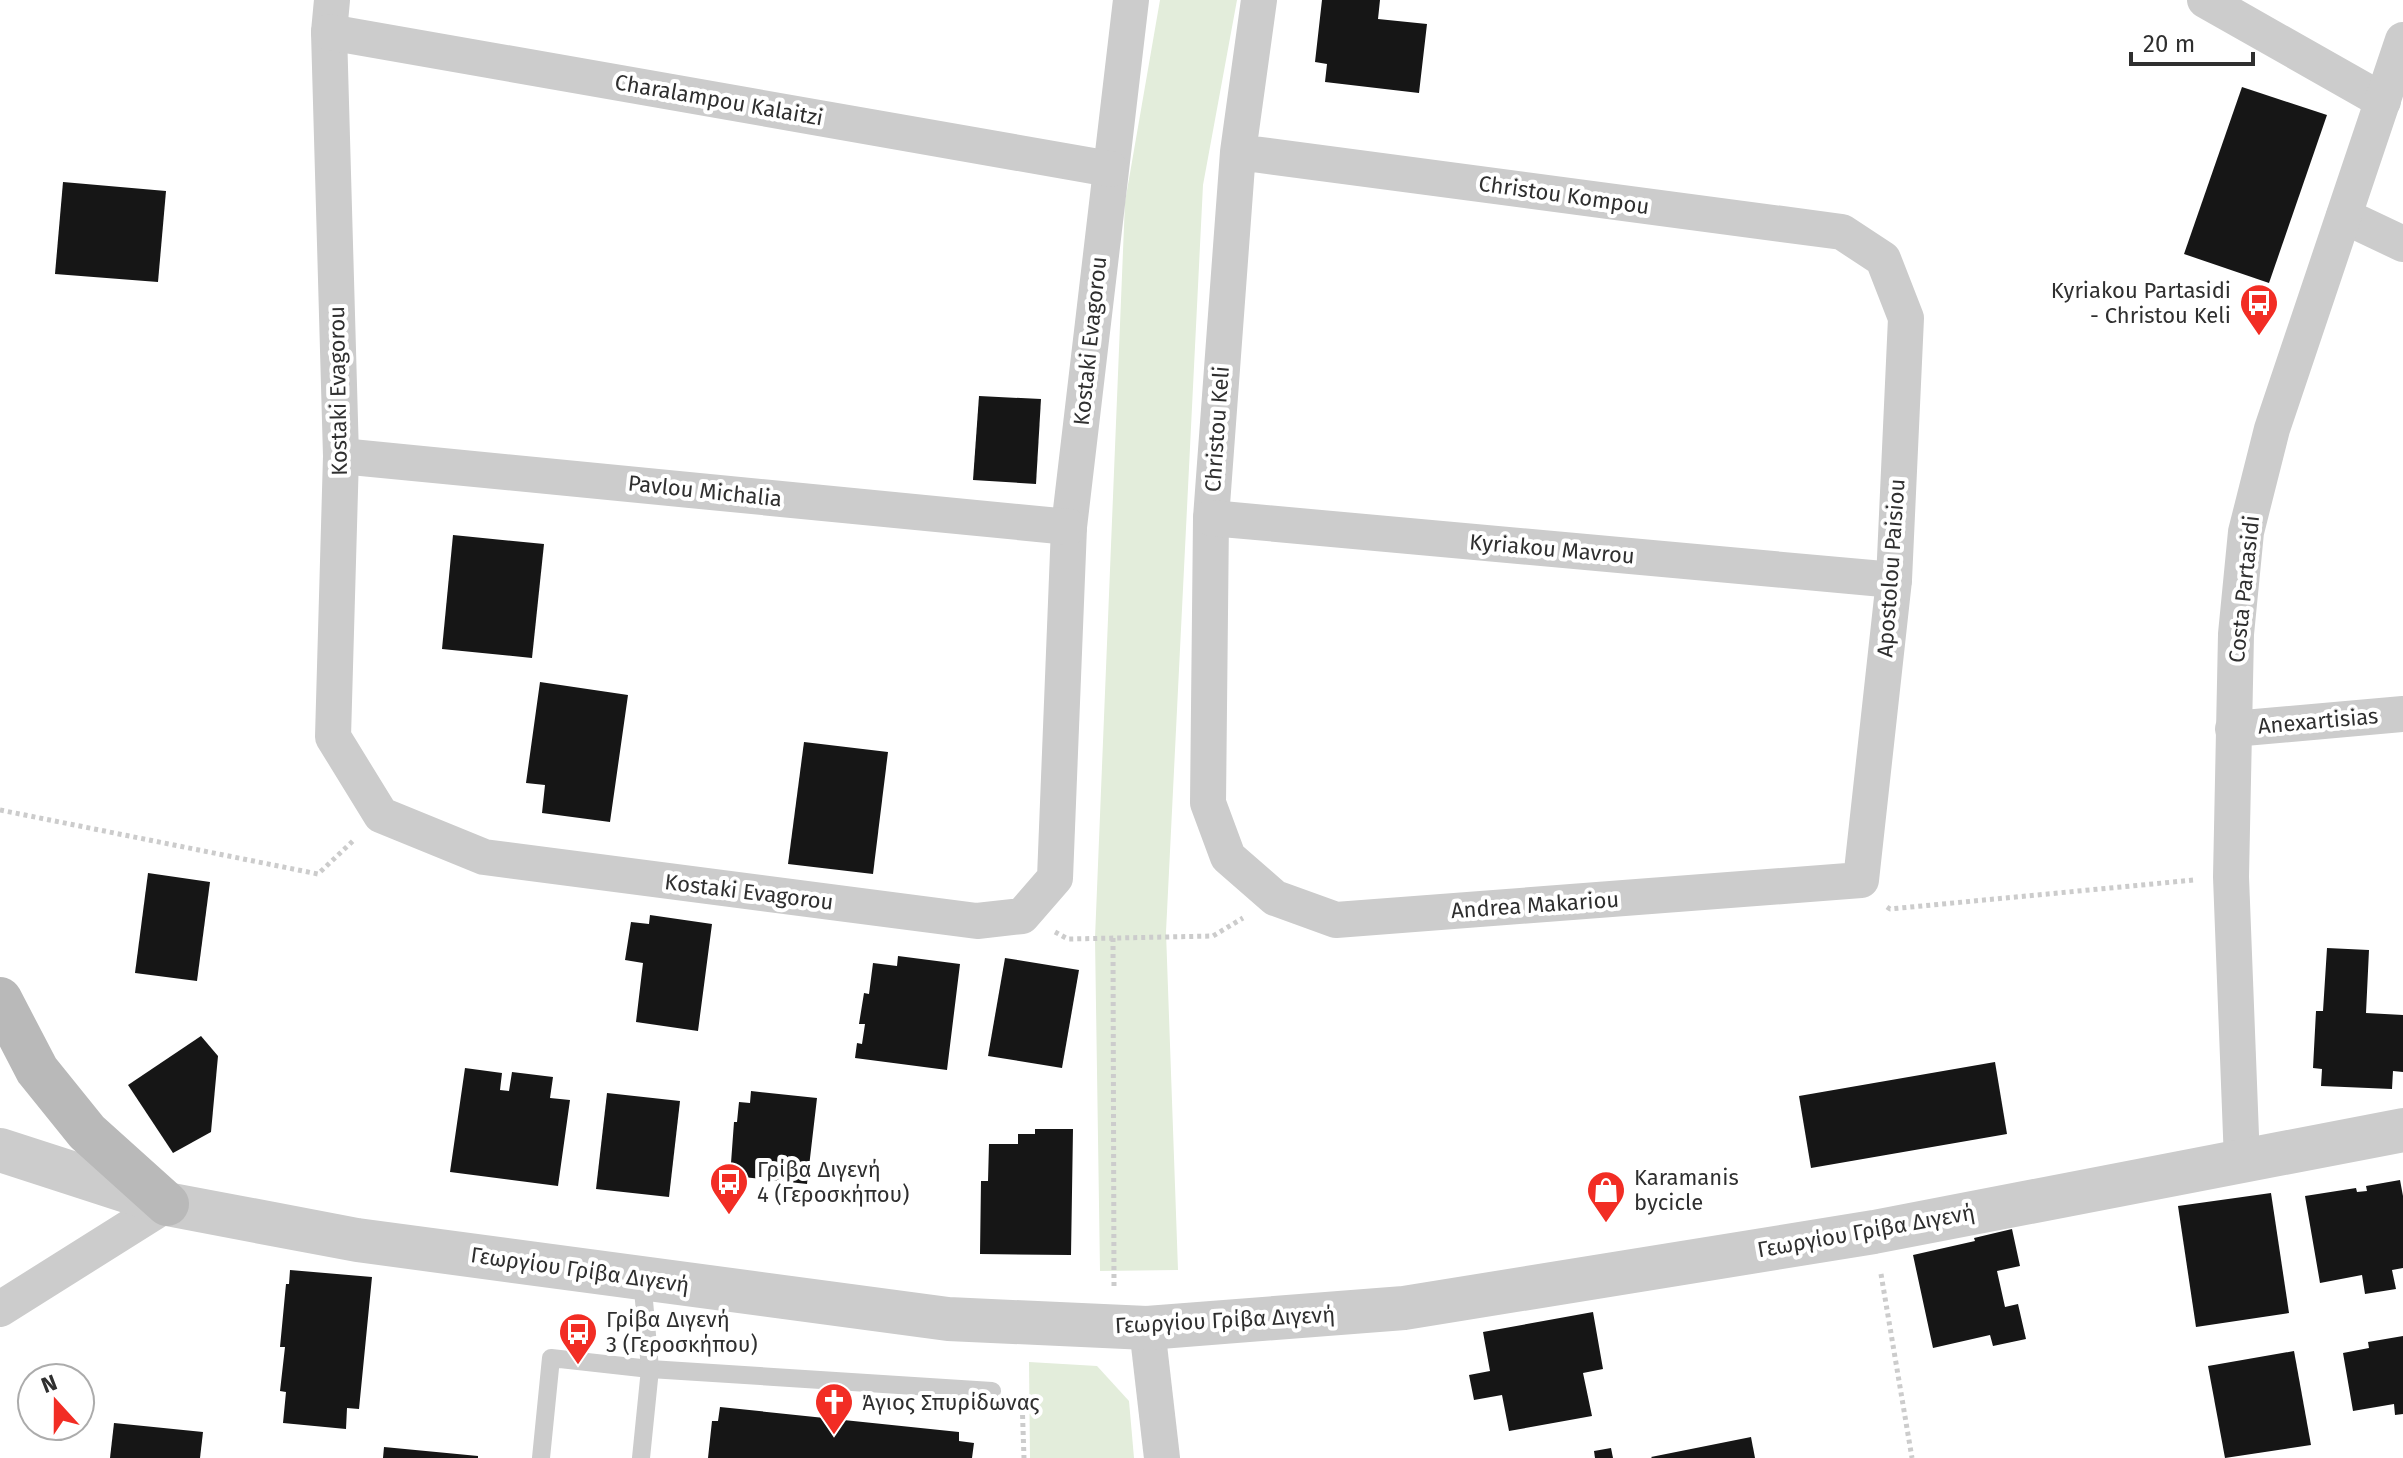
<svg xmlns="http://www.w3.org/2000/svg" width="2403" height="1458" font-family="'Fira Sans',sans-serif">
  <rect width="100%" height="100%" fill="#fff"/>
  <!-- green -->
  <g fill="#e3eddb">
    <polygon points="1160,0 1237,0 1203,185 1166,932 1178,1270 1100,1271 1095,938 1125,202"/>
    <polygon points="1029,1362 1097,1366 1129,1401 1134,1458 1030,1458"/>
  </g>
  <!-- building -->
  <g fill="#161616">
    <polygon points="1322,0 1380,0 1378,19 1427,24 1419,93 1325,82 1327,64 1315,62"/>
    <polygon points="2242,87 2327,115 2269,283 2184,254"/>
    <polygon points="63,182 166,191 158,282 55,274"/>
    <polygon points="979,396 1041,399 1036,484 973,480"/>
    <polygon points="453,535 544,544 532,658 442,649"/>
    <polygon points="540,682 628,695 610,822 542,813 545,785 526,783"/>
    <polygon points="804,742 888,752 873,874 788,864"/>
    <polygon points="148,873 210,882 197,981 135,973"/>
    <polygon points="650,915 712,924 698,1031 636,1022 643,963 625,960 631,922 649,924"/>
    <polygon points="2327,948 2369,950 2366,1013 2403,1015 2403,1072 2393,1071 2392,1089 2321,1086 2322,1069 2313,1068 2316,1011 2323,1011"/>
    <polygon points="898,956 960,964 947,1070 855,1058 857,1043 862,1044 865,1024 859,1024 864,993 869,994 873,963 897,966"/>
    <polygon points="1005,958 1079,970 1062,1068 988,1056"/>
    <polygon points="201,1036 218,1056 211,1132 173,1153 128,1085"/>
    <polygon points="1995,1062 2007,1134 1811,1168 1799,1096"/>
    <polygon points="465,1068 502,1073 500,1090 509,1091 512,1072 553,1077 550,1098 570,1100 558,1186 450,1172"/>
    <polygon points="751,1091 817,1098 807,1184 743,1177 731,1163 734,1122 737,1122 739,1102 750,1103"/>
    <polygon points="607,1093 680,1101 669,1197 596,1189"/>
    <polygon points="1035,1129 1073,1129 1071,1255 980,1254 981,1181 988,1181 989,1144 1018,1144 1018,1134 1035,1134"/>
    <polygon points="2400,1180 2403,1196 2403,1268 2392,1270 2396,1289 2365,1294 2362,1275 2320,1283 2305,1196 2356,1188 2357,1192 2367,1191 2366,1186"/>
    <polygon points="2271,1193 2289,1313 2196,1327 2178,1206"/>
    <polygon points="2012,1229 2020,1266 1997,1271 2005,1307 2018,1304 2026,1339 1993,1346 1990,1335 1933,1348 1913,1255 1975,1241 1974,1238"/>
    <polygon points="290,1270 372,1277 359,1409 347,1408 346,1429 283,1423 286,1392 280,1391 285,1347 280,1347 286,1284 289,1284"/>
    <polygon points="1593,1312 1603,1369 1583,1373 1592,1416 1509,1431 1502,1395 1474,1400 1469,1375 1490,1371 1483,1332"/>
    <polygon points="2403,1336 2403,1414 2395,1415 2394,1404 2353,1411 2343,1353 2369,1348 2368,1342"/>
    <polygon points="2294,1351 2311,1445 2225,1458 2208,1366"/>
    <polygon points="720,1407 959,1432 959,1441 974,1443 972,1458 708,1458 712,1421 718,1421"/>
    <polygon points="114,1423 203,1432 200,1458 110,1458"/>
    <polygon points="1751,1437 1755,1458 1652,1458 1651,1457"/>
    <polygon points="384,1447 478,1456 478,1458 383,1458"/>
    <polygon points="1611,1448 1613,1458 1595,1458 1594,1451"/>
  </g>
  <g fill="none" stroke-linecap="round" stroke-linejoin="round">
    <!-- path -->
    <g stroke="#ccc" stroke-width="5" stroke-dasharray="4 4" stroke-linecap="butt">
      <polyline points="0,810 318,874 354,840"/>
      <polyline points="1887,907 1890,909 2194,880"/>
      <polyline points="1055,932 1068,939 1213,936 1243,918"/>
      <polyline points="1113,938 1114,1286"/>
      <polyline points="1881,1274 1912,1458"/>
      <polyline points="1022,1399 1024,1458"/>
    </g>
    <!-- service -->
    <g stroke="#ccc" stroke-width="18">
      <polyline points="541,1458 551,1358 650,1369 992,1391"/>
      <polyline points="641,1458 650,1369 642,1278"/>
    </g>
    <!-- minor -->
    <g stroke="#ccc" stroke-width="36">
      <polyline points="332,0 329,32 341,456 333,737 381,815 484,857 977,921 1022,916 1055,878 1069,527 1131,0"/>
      <polyline points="2205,0 2383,101"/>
      <polyline points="329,32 1110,169"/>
      <polyline points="1238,152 1842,232 1883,259 1906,318 1894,580 1861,880 1336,920 1275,898 1228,857 1208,803 1211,518 1238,152 1259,0"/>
      <polyline points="2344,216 2403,244"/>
      <polyline points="341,456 1069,527"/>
      <polyline points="1211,518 1894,580"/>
      <polyline points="2233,729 2403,714"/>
      <polyline points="2242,1161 2231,877 2236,634 2246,532 2272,429 2403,40"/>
      <polyline points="0,1309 167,1204"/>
      <polyline points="1147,1328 1162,1458"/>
    </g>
    <!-- tertiary -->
    <polyline stroke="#ccc" stroke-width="44" points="0,1150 167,1204 357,1240 948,1319 1147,1328 1404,1308 1874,1232 2403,1130"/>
    <!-- secondary -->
    <polyline stroke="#b9b9b9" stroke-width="44" points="0,999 37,1070 87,1132 167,1204"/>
  </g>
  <!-- icons -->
  <defs>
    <g id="bus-pin" transform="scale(2)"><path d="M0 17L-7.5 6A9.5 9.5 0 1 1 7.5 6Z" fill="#f22d24" stroke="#fff"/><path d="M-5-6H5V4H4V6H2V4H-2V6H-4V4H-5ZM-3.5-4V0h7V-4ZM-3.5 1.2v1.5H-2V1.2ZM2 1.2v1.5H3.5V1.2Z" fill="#fff"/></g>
    <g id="shop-pin" transform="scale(2)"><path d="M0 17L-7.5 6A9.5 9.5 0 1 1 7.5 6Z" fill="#f22d24" stroke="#fff"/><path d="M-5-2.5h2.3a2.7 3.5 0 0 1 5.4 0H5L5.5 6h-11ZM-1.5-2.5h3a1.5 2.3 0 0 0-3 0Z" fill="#fff"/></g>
    <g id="church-pin" transform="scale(2)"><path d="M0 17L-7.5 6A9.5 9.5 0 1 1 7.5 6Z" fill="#f22d24" stroke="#fff"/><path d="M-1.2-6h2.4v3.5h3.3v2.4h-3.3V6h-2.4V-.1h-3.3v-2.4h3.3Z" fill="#fff"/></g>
  </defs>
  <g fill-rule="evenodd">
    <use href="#bus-pin" x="2259" y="303"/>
    <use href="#bus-pin" x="729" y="1182"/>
    <use href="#shop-pin" x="1606" y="1190"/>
    <use href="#bus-pin" x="578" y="1332"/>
    <use href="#church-pin" x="834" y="1402"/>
  </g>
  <g text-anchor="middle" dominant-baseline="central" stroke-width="8" stroke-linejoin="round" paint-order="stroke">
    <!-- street labels -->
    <g font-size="22" fill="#2f2f2f" stroke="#fff">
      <text transform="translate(719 100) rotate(10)">Charalampou Kalaitzi</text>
      <text transform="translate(1564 195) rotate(8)">Christou Kompou</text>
      <text transform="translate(1090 341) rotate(-84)">Kostaki Evagorou</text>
      <text transform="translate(338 391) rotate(-91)">Kostaki Evagorou</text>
      <text transform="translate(1217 429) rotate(-86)">Christou Keli</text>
      <text transform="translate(705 491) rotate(6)">Pavlou Michalia</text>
      <text transform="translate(1552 549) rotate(5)">Kyriakou Mavrou</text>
      <text transform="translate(1891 568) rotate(-86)">Apostolou Paisiou</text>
      <text transform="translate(2244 589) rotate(-84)">Costa Partasidi</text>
      <text transform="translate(2318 721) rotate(-5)">Anexartisias</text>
      <text transform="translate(749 892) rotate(7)">Kostaki Evagorou</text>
      <text transform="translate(1535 905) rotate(-4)">Andrea Makariou</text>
      <text transform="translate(1866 1231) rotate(-10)">Γεωργίου Γρίβα Διγενή</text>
      <text transform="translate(580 1270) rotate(8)">Γεωργίου Γρίβα Διγενή</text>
      <text transform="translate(1225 1320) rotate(-3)">Γεωργίου Γρίβα Διγενή</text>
    </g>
    <!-- poi labels -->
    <g font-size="22" fill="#2f2f2f" stroke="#fff" text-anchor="start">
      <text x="2231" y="290" text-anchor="end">Kyriakou Partasidi<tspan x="2231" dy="25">- Christou Keli</tspan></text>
      <text x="757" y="1169">Γρίβα Διγενή<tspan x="757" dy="25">4 (Γεροσκήπου)</tspan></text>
      <text x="1634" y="1177">Karamanis<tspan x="1634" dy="25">bycicle</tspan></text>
      <text x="606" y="1319">Γρίβα Διγενή<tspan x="606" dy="25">3 (Γεροσκήπου)</tspan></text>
      <text x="862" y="1402">Άγιος Σπυρίδωνας</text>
    </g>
  </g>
  <!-- north arrow -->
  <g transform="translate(56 1402) rotate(339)"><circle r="38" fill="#ffffff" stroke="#acacac" stroke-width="2"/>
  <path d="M0-6L14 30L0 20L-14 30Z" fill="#f22d24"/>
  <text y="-12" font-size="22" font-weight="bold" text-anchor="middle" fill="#2f2f2f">N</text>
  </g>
  <!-- scale -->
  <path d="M2131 52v12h122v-12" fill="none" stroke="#2f2f2f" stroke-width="4"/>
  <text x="2143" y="52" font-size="24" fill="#2f2f2f" stroke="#ffffff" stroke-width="6" paint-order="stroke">20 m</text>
</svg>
